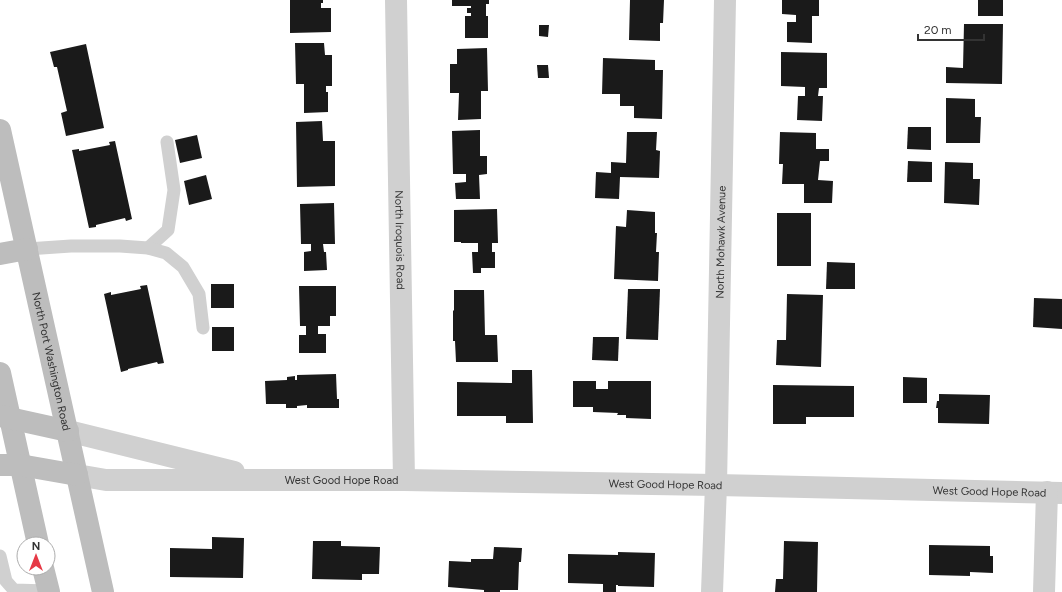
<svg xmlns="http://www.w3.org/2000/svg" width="1062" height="592" font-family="Figtree,sans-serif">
  <rect width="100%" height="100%" fill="#fff"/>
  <!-- building -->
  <g fill="#1a1a1a">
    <polygon points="290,0 323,0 323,3 321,3 321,8 331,8 331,32 290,33"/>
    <polygon points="452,0 489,0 489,4 486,4 486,16 488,16 488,38 465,38 465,16 471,16 471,13 467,13 467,8 471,8 471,6 452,6"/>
    <polygon points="630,0 664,0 663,23 660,23 660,41 629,40"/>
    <polygon points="782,0 819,0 819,16 812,16 812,43 787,42 787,22 796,22 796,15 782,14"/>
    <rect x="978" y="0" width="25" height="16"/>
    <polygon points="964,24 1003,24 1002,84 946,83 946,67 963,68"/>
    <polygon points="539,25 549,25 548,37 539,36"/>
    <polygon points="295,43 324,43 325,55 332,55 332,86 326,86 326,92 328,92 328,112 304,113 304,84 296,84"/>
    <polygon points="86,44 104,128 66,136 61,113 67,111 57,67 54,67 50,52"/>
    <polygon points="487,48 488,91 481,91 481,119 458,120 459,93 450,93 450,64 457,64 457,49"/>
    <polygon points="781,52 827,53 827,88 819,88 818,96 823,96 822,121 797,120 798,96 805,96 805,87 781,86"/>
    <polygon points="603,58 655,60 655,70 663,70 662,119 634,118 634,106 620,106 620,94 602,94"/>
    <polygon points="537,65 548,65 549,78 538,78"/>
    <polygon points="946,98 975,99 975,117 981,117 980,143 946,143"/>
    <polygon points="322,121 323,141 335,141 335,186 297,187 296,122"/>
    <polygon points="908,127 931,127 931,150 907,149"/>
    <polygon points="480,130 480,156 487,156 487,174 479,175 480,199 456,199 455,183 466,182 466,174 453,174 452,131"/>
    <polygon points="627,132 657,132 656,150 660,151 659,178 620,177 619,199 595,198 596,172 611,173 611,162 626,163"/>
    <polygon points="780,132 816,133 816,149 829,149 829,161 820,161 818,180 833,181 832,203 804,203 804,184 782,184 783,164 779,164"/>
    <polygon points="197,135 202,158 180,163 175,140"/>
    <polygon points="115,141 132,219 126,221 125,218 96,225 96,227 89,228 72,150 79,149 79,151 110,145 109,142"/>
    <polygon points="908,161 932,162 932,182 907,182"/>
    <polygon points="945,162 973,163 973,179 980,179 979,205 944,203"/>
    <polygon points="206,175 212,199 189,205 184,181"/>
    <polygon points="334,203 335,244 323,244 324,252 326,252 327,270 304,271 304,252 311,251 311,244 301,244 300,204"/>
    <polygon points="497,209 498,243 492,243 492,252 495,252 495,268 481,268 481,273 473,273 472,252 478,252 478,243 461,243 461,242 454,242 454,210"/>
    <polygon points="627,210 655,212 655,233 657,233 656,252 659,252 658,281 614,279 616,226 626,227"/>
    <rect x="777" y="213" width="34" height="53"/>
    <polygon points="827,262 855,263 855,289 826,289"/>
    <rect x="211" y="284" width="23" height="24"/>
    <polygon points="147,285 164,363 158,364 157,362 128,369 128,370 121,372 104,294 111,292 111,295 141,289 140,286"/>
    <polygon points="299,286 336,286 336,316 330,316 330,326 318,326 318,334 326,334 326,353 299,353 299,335 306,335 306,326 300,326"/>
    <polygon points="628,289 660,289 658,340 626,339"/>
    <polygon points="454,290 484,290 485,335 497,335 498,362 456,362 455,341 453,341 453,311 454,310"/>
    <polygon points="787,294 823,295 821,367 776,365 777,340 786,340"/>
    <polygon points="1034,298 1062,299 1062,329 1033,327"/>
    <rect x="212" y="327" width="22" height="24"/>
    <polygon points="593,337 619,337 618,361 592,360"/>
    <polygon points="512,370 532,370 533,423 506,423 506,416 457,416 457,382 512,383"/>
    <polygon points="336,374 337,399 339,399 339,408 307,408 307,405 297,406 297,408 286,408 286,404 266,404 265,381 287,380 287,377 295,376 295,380 297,380 297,375"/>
    <polygon points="903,377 927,378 927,403 903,403"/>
    <polygon points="573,381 596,381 596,389 608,389 608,381 651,381 651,419 626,418 626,415 617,415 618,413 593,412 593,407 573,407"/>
    <polygon points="773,385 854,386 854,417 806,417 806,424 773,424"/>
    <polygon points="939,394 990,395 989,424 938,423 938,408 936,408 937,401 939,401"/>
    <polygon points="212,537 244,538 243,578 170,577 170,548 212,549"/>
    <polygon points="313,541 341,541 341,546 380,547 379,574 362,574 362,580 312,579"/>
    <polygon points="784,541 818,542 817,592 775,592 776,579 783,579"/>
    <polygon points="929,545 990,546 990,556 993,556 993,573 970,572 970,576 929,575"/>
    <polygon points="494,547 522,548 521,562 519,562 518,590 500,590 500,592 484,592 484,590 448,587 449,561 471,562 471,559 493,559"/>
    <polygon points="618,552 655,553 654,587 618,586 618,585 616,585 616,592 603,592 603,584 568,583 568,554 618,555"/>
  </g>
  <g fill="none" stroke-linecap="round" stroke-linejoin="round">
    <!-- lane -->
    <g stroke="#d0d0d0" stroke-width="13">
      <polyline points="148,248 168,230 174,190 167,142"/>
      <polyline points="27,249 71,246 120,246 148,248 166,253 183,267 199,294 203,328"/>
      <polyline points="0,556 6,581 14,590 48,591"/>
    </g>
    <!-- street -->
    <g stroke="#d0d0d0" stroke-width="22">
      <path id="s1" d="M396 0 404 480"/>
      <polyline points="68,431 234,472"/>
      <path id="s2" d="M77 475 106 480H404L716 485 1062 493"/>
      <path id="s3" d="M712 592 716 485 725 0"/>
      <polyline points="1044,592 1047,492"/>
    </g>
    <!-- secondary -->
    <g stroke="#bdbdbd" stroke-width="22">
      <path id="s4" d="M0 130 103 592"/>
      <polyline points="0,254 27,249"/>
      <polyline points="0,373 38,544"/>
      <polyline points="0,416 68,431"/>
      <polyline points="0,465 20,465 77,475"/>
      <polyline points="43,568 49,592"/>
    </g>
  </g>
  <g text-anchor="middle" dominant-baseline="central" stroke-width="4" stroke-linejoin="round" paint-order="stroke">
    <!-- street labels -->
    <g font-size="11" fill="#333" stroke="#fff">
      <text stroke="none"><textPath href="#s1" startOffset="240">North Iroquois Road</textPath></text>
      <text stroke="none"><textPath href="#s3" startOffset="350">North Mohawk Avenue</textPath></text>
      <text stroke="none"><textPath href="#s4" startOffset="237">North Port Washington Road</textPath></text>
      <text stroke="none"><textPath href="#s2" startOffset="265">West Good Hope Road</textPath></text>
      <text stroke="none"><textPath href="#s2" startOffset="589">West Good Hope Road</textPath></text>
      <text stroke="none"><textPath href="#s2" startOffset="913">West Good Hope Road</textPath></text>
    </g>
  </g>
  <!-- north arrow -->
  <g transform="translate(36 556)"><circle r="19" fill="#ffffff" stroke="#adadad"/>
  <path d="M0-3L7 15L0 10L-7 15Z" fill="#e63946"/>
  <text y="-6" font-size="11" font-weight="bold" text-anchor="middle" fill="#333333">N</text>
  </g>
  <!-- scale -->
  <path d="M918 34v6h66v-6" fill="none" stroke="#333333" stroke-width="2"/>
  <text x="924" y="34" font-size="12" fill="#333333" stroke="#ffffff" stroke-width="3" paint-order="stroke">20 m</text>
</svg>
